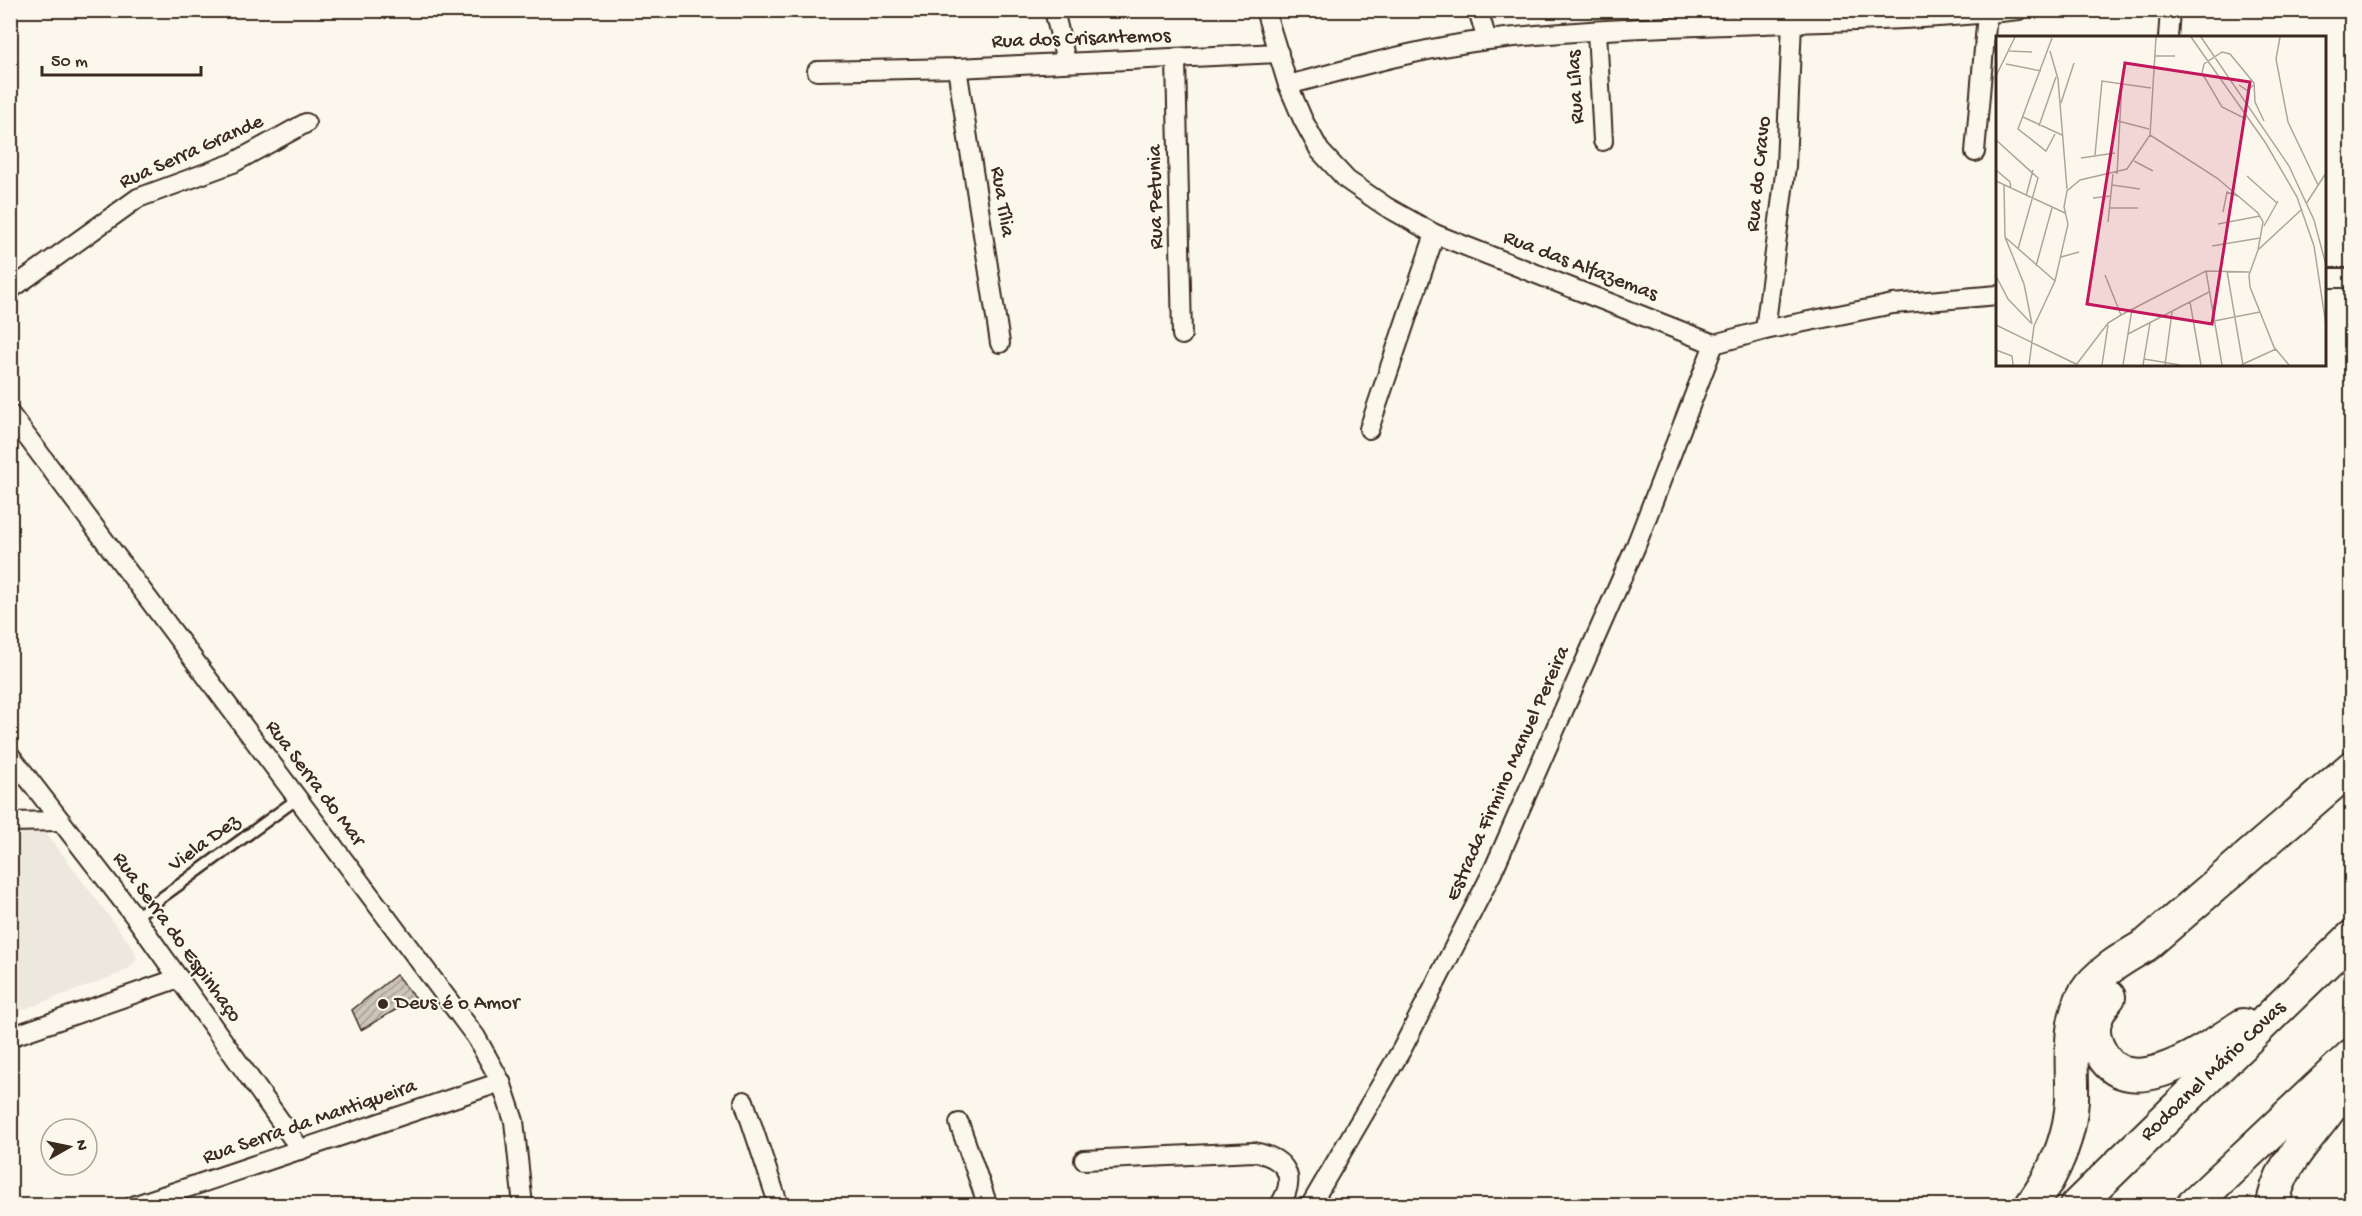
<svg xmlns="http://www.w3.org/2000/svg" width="2362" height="1216" font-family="'Gochi Hand',sans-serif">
  <defs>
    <pattern id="building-hatch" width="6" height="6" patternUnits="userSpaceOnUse" patternTransform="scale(1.5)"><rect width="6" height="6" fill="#ccc4b9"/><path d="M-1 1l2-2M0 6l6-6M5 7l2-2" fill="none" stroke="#a79f96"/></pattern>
  </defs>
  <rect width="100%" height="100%" fill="#fbf7ec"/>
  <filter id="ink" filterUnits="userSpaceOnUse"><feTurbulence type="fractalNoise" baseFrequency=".0167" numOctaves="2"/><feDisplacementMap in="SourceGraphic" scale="12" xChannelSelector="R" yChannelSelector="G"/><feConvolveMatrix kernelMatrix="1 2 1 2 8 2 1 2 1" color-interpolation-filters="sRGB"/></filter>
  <g filter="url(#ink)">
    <!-- built -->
    <polygon fill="#ede8dd" points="44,830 133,948 137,959 128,969 119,974 11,1014 11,832"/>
    <!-- building -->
    <polygon fill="url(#building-hatch)" stroke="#3b2a1e" stroke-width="1.5" points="396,975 416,998 361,1030 352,1010"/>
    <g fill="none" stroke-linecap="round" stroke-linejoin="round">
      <!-- service casing -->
      <g stroke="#3b2a1e" stroke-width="14">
        <polyline id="service" points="135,917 297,799"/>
      </g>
      <!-- minor casing -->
      <g stroke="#3b2a1e" stroke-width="22">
        <g id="minor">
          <polyline points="1054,10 1066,61"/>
          <polyline points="1265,10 1288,85 1303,120 1320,151 1347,180 1385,206 1435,234 1714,344 1765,330 1893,304 1998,295"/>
          <polyline points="1478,10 1487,40"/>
          <polyline points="1597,31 1603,141"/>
          <polyline points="2168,38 2170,10"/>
          <polyline points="1176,59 1182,335"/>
          <polyline points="957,68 1000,343"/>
          <polyline points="817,71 957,68 1279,53"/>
          <path d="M1288 85C1354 68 1420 48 1488 40 1664 19 1843 29 2019 10"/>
          <polyline points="1975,152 1987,14"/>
          <polyline points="2324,278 2352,278"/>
          <polyline points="10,290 138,198 233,163 306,123"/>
          <polyline points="1765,330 1786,166 1792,22"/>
          <polyline points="10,414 476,1037 501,1082 514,1121 523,1206"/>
          <polyline points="1369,429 1435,234"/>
          <polyline points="10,755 135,917 301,1150"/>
          <polyline points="10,822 61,821"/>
          <polyline points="10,1037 179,978"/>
          <polyline points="744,1101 779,1206"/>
          <polyline points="959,1123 988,1206"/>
          <path d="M1084 1160 1254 1152C1285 1158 1299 1176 1279 1206"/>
          <polyline points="133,1206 501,1082"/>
          <polyline points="1310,1206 1402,1049 1492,873 1635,548 1714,344"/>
        </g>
      </g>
      <!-- motorway casing -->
      <g stroke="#3b2a1e" stroke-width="36">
        <g id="motorway">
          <path d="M2109 997C2095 1015 2088 1029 2100 1051 2128 1108 2209 1047 2243 1025"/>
          <path d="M2031 1206C2054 1174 2070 1140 2072 1100 2073 1065 2066 1025 2085 993 2098 972 2126 957 2146 945L2352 767"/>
          <polyline points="2076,1206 2352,937"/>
          <polyline points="2192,1206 2352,1055"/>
          <path d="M2273 1206C2277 1167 2310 1137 2331 1107 2339 1095 2345 1082 2352 1070"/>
        </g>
      </g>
      <!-- path -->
      <polyline stroke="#3b2a1e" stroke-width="4" stroke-dasharray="6 4.5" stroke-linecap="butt" points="2350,10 2352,16"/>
      <!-- service -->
      <use href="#service" stroke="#fbf7ec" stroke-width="9"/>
      <!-- minor -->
      <use href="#minor" stroke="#fbf7ec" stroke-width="18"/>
      <!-- motorway -->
      <use href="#motorway" stroke="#fbf7ec" stroke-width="32"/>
    </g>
  </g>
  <!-- markers -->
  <circle fill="#3b2a1e" stroke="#fbf7ec" stroke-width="2" cx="383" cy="1004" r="6"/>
  <g text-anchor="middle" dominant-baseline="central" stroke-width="4.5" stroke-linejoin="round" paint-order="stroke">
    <!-- street labels -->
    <g font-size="21" fill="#3b2a1e" stroke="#fbf7ec">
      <text transform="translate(1081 40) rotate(-2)">Rua dos Crisantemos</text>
      <text transform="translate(1577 87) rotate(-93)">Rua Lílas</text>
      <text transform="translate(192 153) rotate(-24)">Rua Serra Grande</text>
      <text transform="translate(1760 174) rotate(-84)">Rua do Cravo</text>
      <text transform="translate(1157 197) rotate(-91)">Rua Petunia</text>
      <text transform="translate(1001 202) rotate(81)">Rua Tília</text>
      <text transform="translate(1580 267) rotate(21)">Rua das Alfazemas</text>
      <text transform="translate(1509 774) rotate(-66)">Estrada Firmino Manuel Pereira</text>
      <text transform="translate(314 784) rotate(53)">Rua Serra do Mar</text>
      <text transform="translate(205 844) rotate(-36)">Viela Dez</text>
      <text transform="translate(176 938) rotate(54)">Rua Serra do Espinhaço</text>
      <text transform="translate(2214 1072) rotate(-44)">Rodoanel Mário Covas</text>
      <text transform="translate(310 1123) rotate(-19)">Rua Serra da Mantiqueira</text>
    </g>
    <!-- poi labels -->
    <g font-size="21" fill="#3b2a1e" stroke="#fbf7ec" text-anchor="start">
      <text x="395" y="1004">Deus é o Amor</text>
    </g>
  </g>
  <!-- overview -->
  <g transform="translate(1996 36)">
    <rect width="330" height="330" fill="#fbf7ec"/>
    <path fill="none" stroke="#aea59a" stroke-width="1.5" d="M195 1 269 106 301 161 318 210 330 289M205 1 293 130 318 184 330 229M284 1 280 23 292 86 322 149M56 2 22 93 50 115 59 98M13 15 36 16M54 15 62 43 71 153M159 20H179M10 28 45 35M0 40 19 1M243 49 252 55 257 49M65 67 78 27M27 81 66 99M250 83 226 71 206 37 208 28 226 16 234 18 258 47 259 66 268 85M122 85 153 93M43 90 60 41M154 99 221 142 262 177 267 186 262 214M0 104 42 142 22 213M99 119 106 45 155 52M85 122 119 117M138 125 157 135M0 134 14 146 15 153M121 138 126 46M251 140 281 167M0 145 69 177M8 149 9 201 28 248 36 288M116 149 144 153M30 160 37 134M97 162 115 160M310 168 330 137M114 172H142M227 176 231 156 244 161M112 186 117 138M222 188 264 180M268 190 282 165M10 202 59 245M216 210 264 202M65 221 83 216M40 230 56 172M210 235 226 329M231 235 247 329M109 239 125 279M0 240 12 263 35 287M194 266 205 329M218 285 264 276M0 289 80 328M132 298 213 256M0 314 16 320 17 329M148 323 184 329M33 329 38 290 59 245 72 188 68 171 71 155 84 144 131 133 154 99 160 1M80 329 112 287 125 279 210 235 253 236M106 329 112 289M127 329 136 273M147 329 154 287M169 329 176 276M245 329 280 313M293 329 278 311 254 251 253 239 262 214 306 173"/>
    <path fill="#c2185b" fill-opacity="0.15" stroke="#c2185b" stroke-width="3" d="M129 27 254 46 216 288 91 268Z"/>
    <rect width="330" height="330" fill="none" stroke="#3b2a1e" stroke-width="3"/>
  </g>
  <!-- margin -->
  <rect width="2362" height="1216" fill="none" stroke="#fbf7ec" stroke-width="36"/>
  <rect x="18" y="18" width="2326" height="1180" fill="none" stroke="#3b2a1e" stroke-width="2" filter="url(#ink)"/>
  <!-- north arrow -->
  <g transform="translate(69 1147) rotate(81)"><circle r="28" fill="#fbf7ec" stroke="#aea59a" stroke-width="1.5"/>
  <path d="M0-4.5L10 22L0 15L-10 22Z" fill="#3b2a1e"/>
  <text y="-9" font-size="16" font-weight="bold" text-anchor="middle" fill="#3b2a1e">N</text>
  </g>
  <!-- scale -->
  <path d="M42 66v9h159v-9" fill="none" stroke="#3b2a1e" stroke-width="3"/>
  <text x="51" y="66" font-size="18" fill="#3b2a1e" stroke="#fbf7ec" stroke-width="4.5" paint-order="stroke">50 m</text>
</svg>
